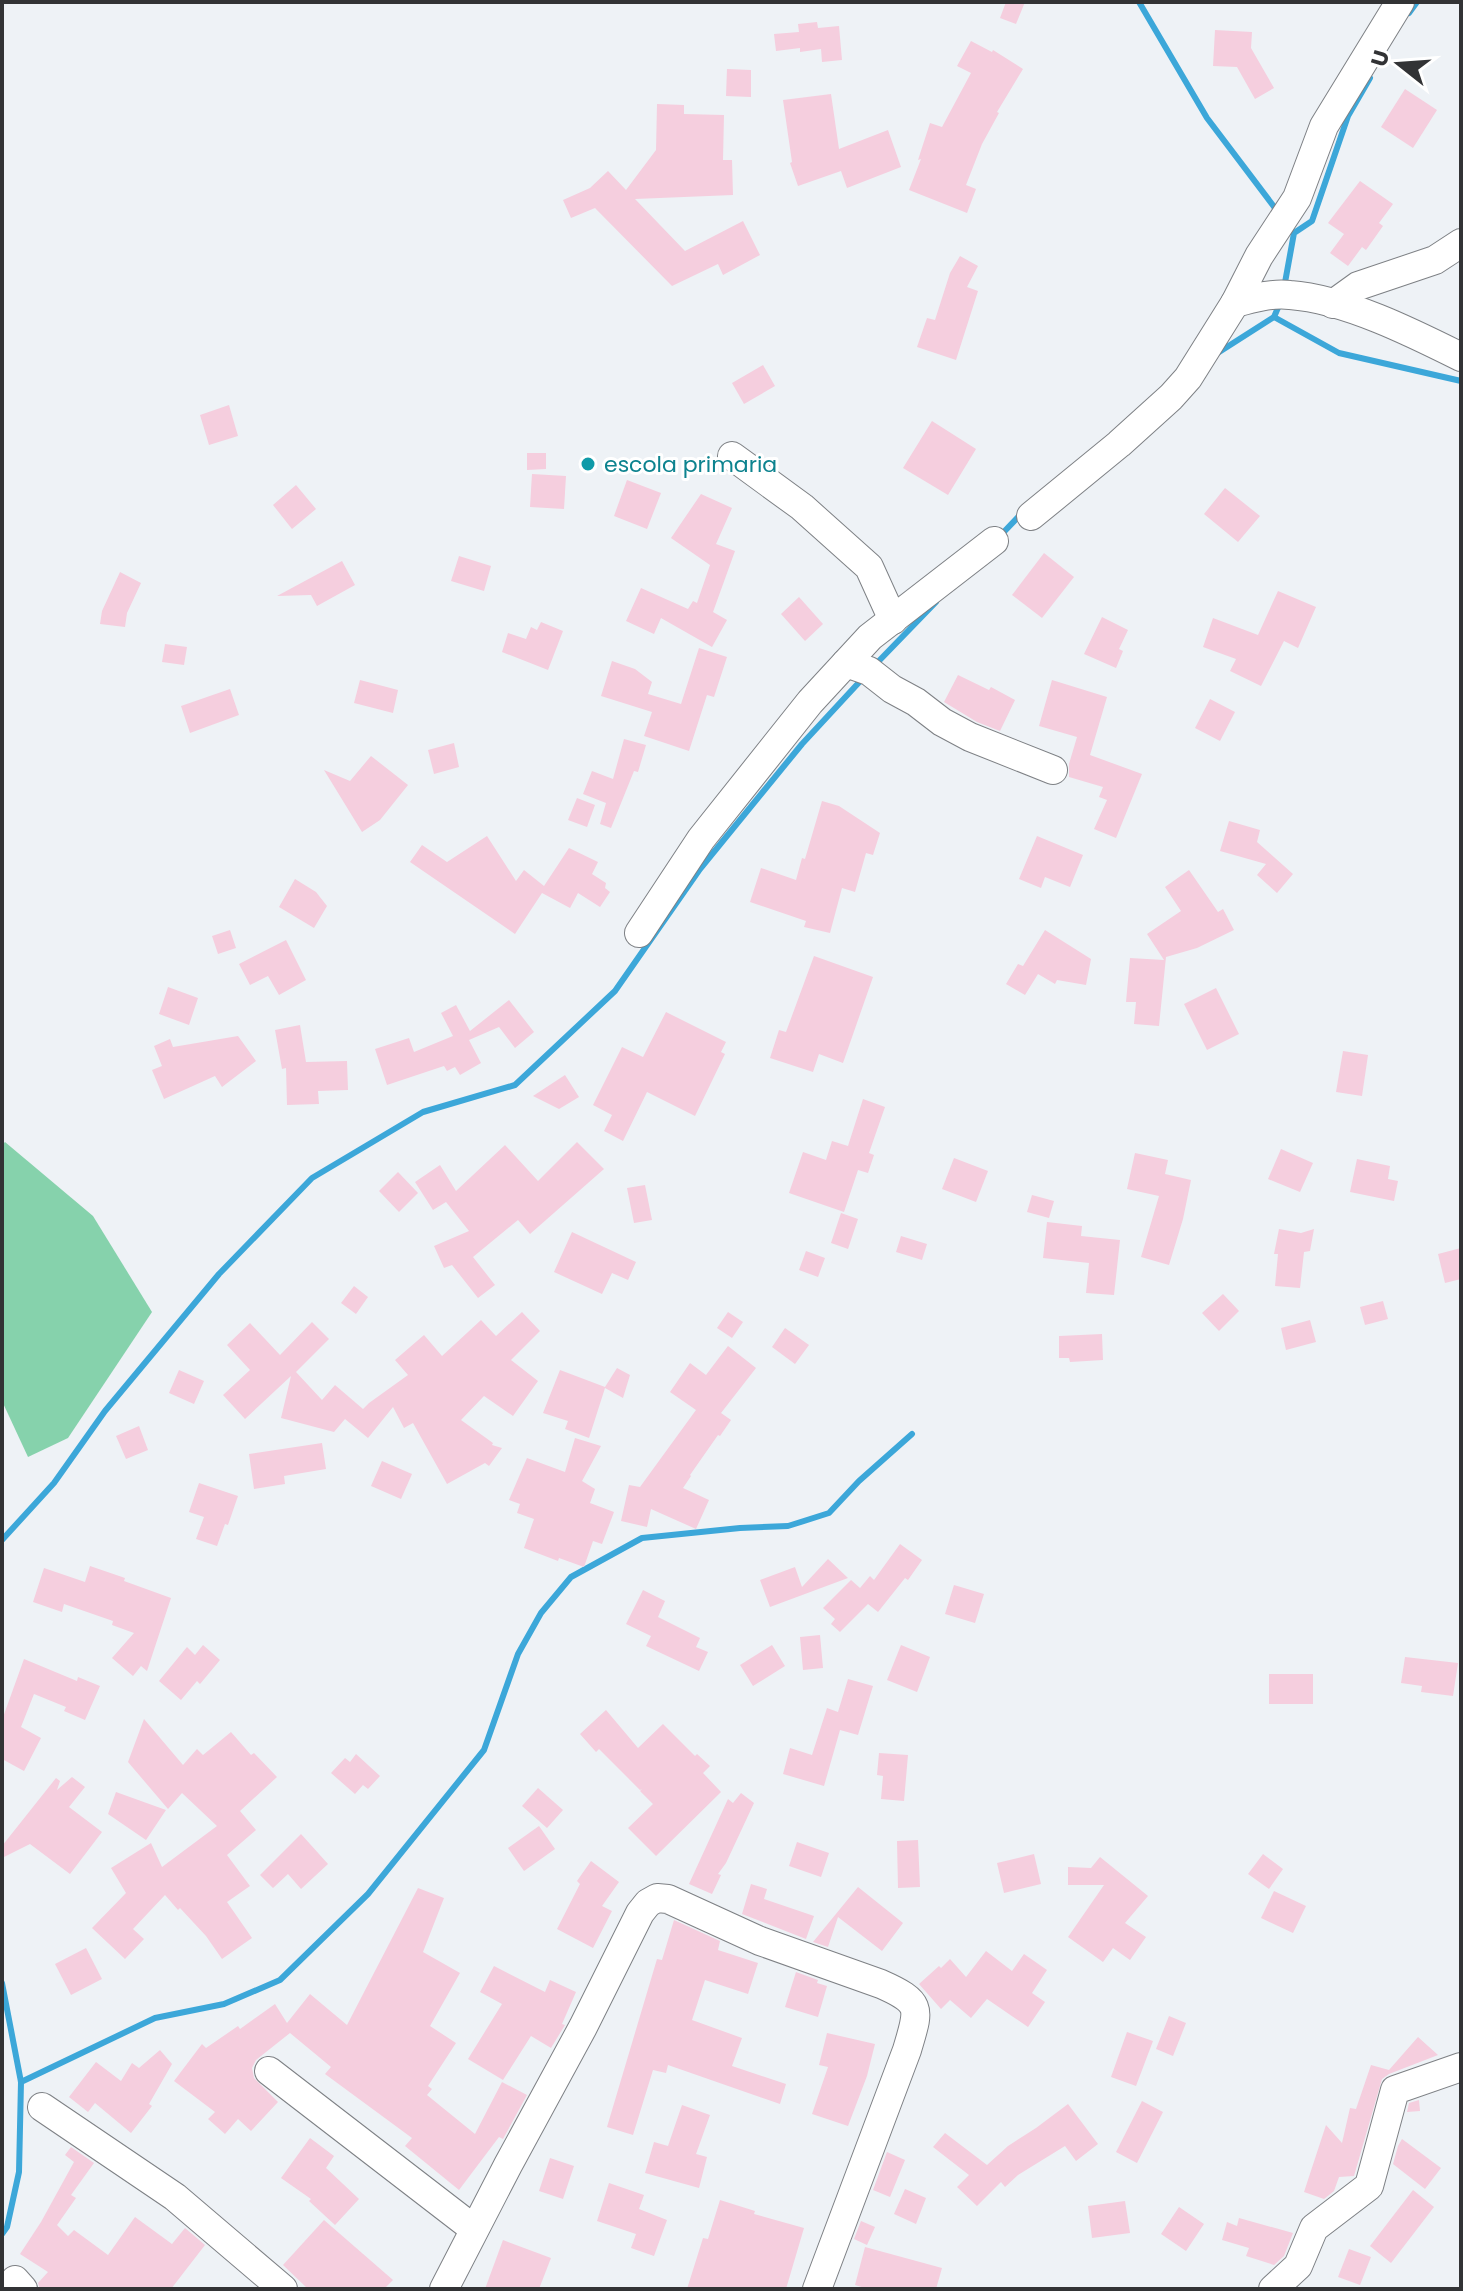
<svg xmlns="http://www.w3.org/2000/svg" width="1463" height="2291" font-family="Poppins,sans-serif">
  <rect width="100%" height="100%" fill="#eef2f6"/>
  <!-- green -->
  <polygon fill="#86d2ac" points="5,1142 93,1216 152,1312 68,1438 28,1457 2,1401 2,1145"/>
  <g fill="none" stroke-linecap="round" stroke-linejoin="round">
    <!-- stream -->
    <g stroke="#3ca7d9" stroke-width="6">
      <polyline points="1139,2 1207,118 1278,212"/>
      <polyline points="1409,13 1417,2"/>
      <polyline points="1284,288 1294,233 1312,221 1348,116 1370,78"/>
      <polyline points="1274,317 1339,353 1461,381"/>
      <polyline points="1216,354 1274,317 1280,303"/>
      <polyline points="999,537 1022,513"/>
      <polyline points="874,666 936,602"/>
      <polyline points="2,1540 54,1483 105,1411 219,1274 312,1178 423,1112 515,1085 615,991 700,869 802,744 864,677"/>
      <polyline points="2,1983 21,2082 19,2172 7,2227 2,2234"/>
      <polyline points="21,2082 155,2018 224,2004 280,1980 368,1894 484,1750 518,1654 541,1613 571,1577 642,1538 740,1528 788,1526 829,1513 859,1481 912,1434"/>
    </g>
  </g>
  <!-- building -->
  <g fill="#f5cede">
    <polygon points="1006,2 1025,2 1016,24 1000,18"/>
    <polygon points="817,22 818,28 839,26 842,60 822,62 821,49 800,52 800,48 776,51 774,34 799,32 798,24"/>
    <polygon points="1215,30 1252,32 1251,48 1274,88 1255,99 1237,67 1213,66"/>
    <polygon points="971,41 992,52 993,50 1023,69 997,112 999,113 982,144 966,185 976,189 967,213 909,190 921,159 918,160 930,123 942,127 971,73 957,66"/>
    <polygon points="727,69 751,70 751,97 726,96"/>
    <polygon points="1405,89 1437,110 1413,148 1381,127"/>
    <polygon points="831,94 839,149 888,130 901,167 847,188 841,171 798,186 790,163 792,162 783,100"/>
    <polygon points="657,104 684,105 684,114 724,115 723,160 732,160 733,195 635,199 685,251 743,221 760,255 723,275 718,264 672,286 595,208 571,218 563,200 590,188 608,171 626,190 656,150"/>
    <polygon points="1360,181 1393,204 1379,223 1383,226 1366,250 1362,247 1348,266 1330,253 1344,234 1328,223"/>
    <polygon points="960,256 978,266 967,287 978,291 956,360 917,347 927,318 935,320 950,273"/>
    <polygon points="763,365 775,386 744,404 732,383"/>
    <polygon points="229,405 238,436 209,445 200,415"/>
    <polygon points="932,421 976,449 948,495 903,468"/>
    <polygon points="527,453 546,453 546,469 527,470"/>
    <polygon points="532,474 566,476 564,509 530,507"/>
    <polygon points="627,480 661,493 647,529 614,516"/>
    <polygon points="296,485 316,509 292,529 273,505"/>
    <polygon points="1225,488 1260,516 1238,542 1204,514"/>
    <polygon points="701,494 732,508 716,544 735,551 713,612 727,620 712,647 661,618 654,634 626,621 641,588 688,609 693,601 697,603 710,565 671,538"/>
    <polygon points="1044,553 1074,577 1042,618 1012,595"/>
    <polygon points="459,556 491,566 484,591 451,581"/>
    <polygon points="342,561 355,585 317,606 311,595 277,596"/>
    <polygon points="120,572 141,583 127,613 125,627 100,624 102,611"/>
    <polygon points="1278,591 1316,607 1298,648 1284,641 1261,686 1230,671 1236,659 1203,647 1213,618 1258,635"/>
    <polygon points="799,597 823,624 805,641 781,614"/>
    <polygon points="1102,617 1128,630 1119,649 1123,651 1116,668 1084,654"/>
    <polygon points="541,622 563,631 548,670 502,652 508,633 526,639 531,627 537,630"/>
    <polygon points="165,644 187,647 184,665 162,662"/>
    <polygon points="699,648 727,657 714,697 707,695 689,751 644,736 652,712 601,696 612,661 635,669 652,682 648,694 681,704"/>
    <polygon points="958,675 989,690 991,687 1015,700 1000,731 977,722 944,702"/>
    <polygon points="360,680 398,690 393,713 354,703"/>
    <polygon points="1052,680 1107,697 1090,755 1142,774 1116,838 1094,829 1107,800 1099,797 1103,787 1069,777 1069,764 1077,737 1039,726"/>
    <polygon points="230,689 239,715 190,733 181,706"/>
    <polygon points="1210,699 1235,712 1220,741 1195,728"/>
    <polygon points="624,739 646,745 638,772 634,771 611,828 600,824 606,803 583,794 592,771 613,779"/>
    <polygon points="454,743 459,767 434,774 428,750"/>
    <polygon points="371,756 408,785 380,820 362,832 324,770 350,781"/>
    <polygon points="577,798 595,805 587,827 568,820"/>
    <polygon points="822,801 839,806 880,833 873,855 866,853 855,892 842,888 830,933 804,927 806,921 750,902 761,868 796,880 802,858 805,859"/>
    <polygon points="1229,821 1260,830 1257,842 1293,874 1277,893 1257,875 1266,864 1220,851"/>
    <polygon points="487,836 516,881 524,870 544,886 569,848 598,862 592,874 606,883 605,888 610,892 600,907 578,893 570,908 542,893 515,934 410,862 422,845 447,862"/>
    <polygon points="1037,836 1083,855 1070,887 1045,877 1041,888 1019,879"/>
    <polygon points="1189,870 1218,912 1223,909 1234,930 1197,948 1166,957 1159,1026 1134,1024 1136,1002 1126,1002 1130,958 1164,960 1147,934 1181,911 1165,887"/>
    <polygon points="295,879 316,892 327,906 314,928 279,907"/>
    <polygon points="230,930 236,948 218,954 212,936"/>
    <polygon points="1045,930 1091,959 1086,985 1057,980 1055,984 1038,974 1025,995 1006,984 1018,964 1023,966"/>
    <polygon points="286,940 306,980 279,995 268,976 250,985 239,964"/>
    <polygon points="814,956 873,977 843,1063 819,1054 813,1072 770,1058 779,1030 786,1032"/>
    <polygon points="168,987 198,998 189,1025 159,1014"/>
    <polygon points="1216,988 1239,1034 1207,1050 1184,1004"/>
    <polygon points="509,1000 534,1032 515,1048 499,1027 469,1040 481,1063 460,1075 455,1067 447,1071 444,1066 387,1085 375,1049 409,1038 414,1052 453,1036 441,1013 456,1005 470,1031"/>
    <polygon points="666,1012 726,1042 721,1052 725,1054 695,1116 647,1092 623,1141 604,1131 612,1115 593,1105 622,1047 643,1057"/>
    <polygon points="300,1025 306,1062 347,1061 348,1090 318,1091 319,1104 287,1105 286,1068 282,1069 275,1030"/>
    <polygon points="238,1036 256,1061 222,1087 215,1076 164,1099 152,1070 162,1066 154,1046 170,1039 173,1047"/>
    <polygon points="1343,1051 1368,1055 1362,1096 1336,1092"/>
    <polygon points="565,1075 579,1097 559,1109 533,1096"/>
    <polygon points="863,1099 885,1107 869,1153 874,1155 868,1173 858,1170 844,1212 789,1193 803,1152 826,1160 832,1141 848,1146"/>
    <polygon points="577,1142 604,1169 530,1234 518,1220 473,1257 495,1285 478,1298 452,1265 444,1268 434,1246 469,1231 446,1202 433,1210 415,1182 440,1165 456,1191 505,1145 538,1181"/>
    <polygon points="1281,1149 1313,1163 1300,1192 1268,1179"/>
    <polygon points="1135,1153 1168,1160 1165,1174 1191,1180 1183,1219 1169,1265 1141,1257 1159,1196 1127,1189"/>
    <polygon points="954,1158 988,1171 976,1202 942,1189"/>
    <polygon points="1357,1159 1390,1166 1388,1179 1398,1181 1394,1201 1350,1192"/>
    <polygon points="398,1172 418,1193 399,1212 379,1191"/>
    <polygon points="645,1185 652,1220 634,1223 627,1188"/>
    <polygon points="1032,1195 1054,1201 1049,1218 1027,1212"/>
    <polygon points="841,1213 858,1219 848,1249 831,1243"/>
    <polygon points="1047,1222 1082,1226 1081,1236 1120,1240 1114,1295 1086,1293 1089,1263 1043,1258"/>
    <polygon points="1279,1229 1301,1233 1314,1229 1310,1251 1304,1252 1300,1288 1275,1286 1278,1254 1274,1254"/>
    <polygon points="572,1232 636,1262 628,1280 612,1273 602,1294 554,1272"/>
    <polygon points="901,1236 927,1244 922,1260 896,1252"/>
    <polygon points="1461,1248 1461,1279 1445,1283 1438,1254"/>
    <polygon points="806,1251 825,1258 818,1277 799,1270"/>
    <polygon points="354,1286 368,1297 356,1314 341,1303"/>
    <polygon points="1223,1294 1239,1311 1219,1331 1202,1313"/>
    <polygon points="1383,1301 1388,1319 1365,1325 1360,1307"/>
    <polygon points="522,1312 540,1331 511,1360 538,1381 513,1416 484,1396 461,1420 493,1443 492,1445 502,1448 489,1466 485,1463 447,1484 413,1423 404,1428 393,1407 368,1438 345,1419 334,1432 281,1418 291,1376 245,1419 223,1395 250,1370 227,1345 250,1323 280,1355 312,1322 329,1339 296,1372 322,1400 335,1385 363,1409 369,1403 408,1375 395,1360 424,1335 442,1356 481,1320 496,1336"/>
    <polygon points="728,1312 743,1322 732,1338 717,1328"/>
    <polygon points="1310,1320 1316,1342 1286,1350 1281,1328"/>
    <polygon points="785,1328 809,1345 795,1364 772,1347"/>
    <polygon points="1102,1334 1103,1360 1070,1362 1069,1358 1059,1358 1059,1336"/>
    <polygon points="728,1346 756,1368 721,1413 731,1420 720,1436 718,1435 690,1475 691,1476 683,1488 709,1500 696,1529 651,1509 647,1527 621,1521 629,1485 640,1487 696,1410 670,1392 690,1363 706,1375"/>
    <polygon points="617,1368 630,1375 623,1398 605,1388 589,1438 565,1429 568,1421 543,1413 560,1370 605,1387"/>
    <polygon points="179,1370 204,1381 194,1404 169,1393"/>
    <polygon points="139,1426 148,1450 126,1459 116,1436"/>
    <polygon points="575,1438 601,1446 582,1481 595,1489 590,1503 614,1512 602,1544 593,1541 584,1567 559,1558 558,1561 524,1548 534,1519 517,1513 520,1504 509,1500 527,1458 565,1472"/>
    <polygon points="322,1443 326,1469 284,1476 285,1484 254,1489 249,1454"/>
    <polygon points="382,1461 412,1474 401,1499 371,1486"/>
    <polygon points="199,1483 238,1496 228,1525 225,1524 217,1546 196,1539 204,1517 189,1512"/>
    <polygon points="900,1544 922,1560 908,1580 905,1578 878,1612 868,1604 840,1632 831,1624 835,1619 823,1608 851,1580 860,1588 870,1576 874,1580"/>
    <polygon points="828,1559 848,1578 770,1607 760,1580 795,1567 802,1587"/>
    <polygon points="90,1566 125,1578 124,1581 171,1598 147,1671 141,1666 133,1676 112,1658 134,1633 112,1625 113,1621 64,1604 62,1612 33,1602 44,1568 85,1582"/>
    <polygon points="954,1585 984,1594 975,1623 945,1614"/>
    <polygon points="643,1590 665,1601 658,1617 700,1638 696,1647 708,1652 699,1671 646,1646 651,1636 626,1624"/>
    <polygon points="820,1635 823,1668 803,1670 800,1637"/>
    <polygon points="203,1645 220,1660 200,1684 197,1681 181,1700 159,1681 187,1647 195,1655"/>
    <polygon points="772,1645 785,1666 753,1686 740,1665"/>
    <polygon points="901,1645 930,1657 917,1692 887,1680"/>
    <polygon points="1405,1657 1458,1663 1453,1696 1421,1692 1422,1686 1401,1683"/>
    <polygon points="24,1659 77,1681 78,1677 100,1686 85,1720 64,1711 66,1707 34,1694 21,1727 41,1738 24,1771 2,1759 2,1720"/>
    <rect x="1269" y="1674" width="44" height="30"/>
    <polygon points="848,1679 873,1686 858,1735 840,1730 824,1786 783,1774 790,1748 812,1755 827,1708 838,1712"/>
    <polygon points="606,1710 638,1748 663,1724 695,1756 697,1754 710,1766 703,1773 721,1792 656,1856 628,1828 653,1804 640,1791 642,1789 640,1790 599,1749 596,1752 580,1734"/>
    <polygon points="144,1719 183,1765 197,1749 203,1755 231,1732 251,1755 254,1753 277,1777 240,1811 256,1830 227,1855 250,1886 227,1902 252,1938 222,1959 206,1936 180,1908 178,1910 165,1895 133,1929 144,1939 125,1959 92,1928 126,1893 111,1868 151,1843 162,1867 217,1826 182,1793 168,1809 128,1762"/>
    <polygon points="879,1753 908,1755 904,1801 881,1799 883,1776 877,1775"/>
    <polygon points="356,1754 380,1776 368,1789 363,1785 355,1794 331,1773 345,1758 350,1762"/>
    <polygon points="72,1777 85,1787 69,1807 102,1832 70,1874 30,1844 2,1858 2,1846 56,1778 60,1781 57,1790"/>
    <polygon points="538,1788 563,1810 547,1828 522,1806"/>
    <polygon points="116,1792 166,1810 146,1840 108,1814"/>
    <polygon points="741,1793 754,1803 726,1863 718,1874 721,1875 712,1894 689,1884 728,1799 733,1803"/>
    <polygon points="539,1826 555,1849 524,1871 508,1848"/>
    <polygon points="301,1834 328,1864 301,1889 288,1874 273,1888 260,1875"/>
    <polygon points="918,1840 920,1887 898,1888 897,1841"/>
    <polygon points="797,1842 829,1853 821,1877 789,1866"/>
    <polygon points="1034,1854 1041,1884 1004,1893 997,1863"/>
    <polygon points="1263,1854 1283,1869 1269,1889 1248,1874"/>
    <polygon points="1100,1857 1148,1896 1125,1923 1146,1937 1130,1960 1113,1948 1103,1962 1068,1937 1104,1885 1068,1885 1068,1867 1091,1868"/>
    <polygon points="591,1861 619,1882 602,1906 612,1911 593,1948 557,1929 580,1884 577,1881"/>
    <polygon points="751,1884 767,1889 764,1899 814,1916 806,1939 742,1914"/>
    <polygon points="858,1887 903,1923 882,1951 838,1917 828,1947 813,1942"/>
    <polygon points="418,1888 444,1898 423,1952 460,1973 430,2026 456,2043 428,2086 432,2089 427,2095 475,2134 502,2082 527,2095 503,2139 499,2137 459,2190 405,2146 412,2138 325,2074 331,2067 290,2033 256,2060 252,2068 254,2078 278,2102 251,2131 238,2119 225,2134 208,2119 215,2112 174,2081 202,2044 206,2048 238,2026 240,2029 275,2004 287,2023 310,1994 347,2025"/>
    <polygon points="1274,1891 1306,1906 1293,1933 1261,1918"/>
    <polygon points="674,1920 720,1941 718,1950 758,1963 748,1994 705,1980 692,2020 742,2038 732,2066 786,2084 780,2104 668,2065 666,2073 653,2070 633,2135 607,2127 657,1959 662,1960"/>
    <polygon points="86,1948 102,1979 71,1995 55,1964"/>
    <polygon points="986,1951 1012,1971 1024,1954 1047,1970 1032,1993 1045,2002 1028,2027 987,1999 971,2018 950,2000 941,2009 919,1984 939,1966 941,1968 950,1959 966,1977"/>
    <polygon points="494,1966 545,1992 550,1980 576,1992 562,2024 565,2025 551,2048 531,2036 503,2080 468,2059 502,2004 480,1992"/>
    <polygon points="796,1972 818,1980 817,1983 827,1986 818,2017 785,2007"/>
    <polygon points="1169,2016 1186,2023 1173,2056 1156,2049"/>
    <polygon points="1127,2032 1153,2041 1136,2086 1111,2077"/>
    <polygon points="827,2033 875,2044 867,2076 848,2126 812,2114 828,2067 819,2065"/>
    <polygon points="1418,2037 1438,2055 1389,2074 1382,2079 1354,2176 1339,2177 1334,2191 1324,2199 1304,2192 1326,2125 1342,2143 1350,2108 1356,2109 1371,2065 1389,2070"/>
    <polygon points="160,2050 172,2064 149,2104 152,2106 131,2133 95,2103 88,2112 69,2097 96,2062 121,2081 132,2063 139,2068"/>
    <polygon points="1419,2100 1420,2111 1407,2112 1409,2103"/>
    <polygon points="1142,2101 1163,2112 1137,2163 1116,2152"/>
    <polygon points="1068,2104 1098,2144 1076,2161 1065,2146 1018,2175 1005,2187 1001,2182 977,2206 957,2187 969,2175 933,2147 945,2133 987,2165 1008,2146 1036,2128"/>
    <polygon points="682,2105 710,2115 696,2154 707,2157 699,2188 645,2173 654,2142 668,2146"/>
    <polygon points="310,2138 334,2156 326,2168 359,2199 335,2225 309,2201 311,2199 281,2178"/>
    <polygon points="1402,2139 1441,2168 1425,2189 1393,2164 1398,2146"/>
    <polygon points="71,2147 94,2163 71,2195 76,2198 57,2225 68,2236 74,2230 108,2255 135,2217 172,2244 185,2228 205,2245 171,2289 40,2289 38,2283 48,2272 20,2254 41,2222 74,2162 65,2155"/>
    <polygon points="887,2152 905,2160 890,2197 873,2190"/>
    <polygon points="550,2158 574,2166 563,2199 539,2191"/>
    <polygon points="609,2183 644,2195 639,2209 667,2220 654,2256 631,2248 636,2234 597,2221"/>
    <polygon points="905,2189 926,2198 916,2224 894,2214"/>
    <polygon points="1413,2190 1434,2207 1391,2263 1370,2246"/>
    <polygon points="720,2200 755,2211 754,2214 804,2228 786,2289 687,2289 703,2238 708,2239"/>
    <polygon points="1125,2201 1130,2233 1092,2238 1088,2206"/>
    <polygon points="1179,2207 1204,2224 1186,2251 1161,2234"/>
    <polygon points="1239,2218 1293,2233 1284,2256 1274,2265 1246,2256 1249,2248 1222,2240 1227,2222 1237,2226"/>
    <polygon points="324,2220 393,2280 384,2289 308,2289 283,2265"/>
    <polygon points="861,2221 875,2227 867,2245 854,2239"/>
    <polygon points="503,2240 551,2258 539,2289 485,2289"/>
    <polygon points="865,2247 942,2268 936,2289 868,2289 855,2285"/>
    <polygon points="1349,2249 1371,2257 1360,2285 1338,2277"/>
  </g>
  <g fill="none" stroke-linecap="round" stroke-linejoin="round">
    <!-- minor casing -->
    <g stroke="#7e8185" stroke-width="30">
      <g id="minor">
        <path d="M1235 303C1253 298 1271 293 1290 295 1345 299 1413 333 1461 357"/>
        <polyline points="1333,304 1358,286 1435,260 1461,243"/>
        <polyline points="732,456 802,507 869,567 893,620"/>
        <polyline points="1031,516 1119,444 1171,397 1188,378 1235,303 1259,256 1297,198 1324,126 1400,2"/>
        <polyline points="846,663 869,671 892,689 916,702 942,722 970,737 1053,770"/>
        <polyline points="639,933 701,839 810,702 870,637 994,541"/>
        <polyline points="269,2071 474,2229"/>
        <polyline points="42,2107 175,2197 283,2289"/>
        <polyline points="15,2280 23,2289"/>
        <path d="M444 2289 508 2165 583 2027 640 1913 648 1903 657 1898 668 1899 760 1941 881 1984C924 2003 919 2009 907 2050L817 2289"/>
        <polyline points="1273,2289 1298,2266 1314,2228 1369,2186 1395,2090 1461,2067"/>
      </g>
    </g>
    <!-- minor -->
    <use href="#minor" stroke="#fff" stroke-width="28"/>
  </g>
  <!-- markers -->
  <circle fill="#0f9aa8" stroke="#fff" stroke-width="3" cx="588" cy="464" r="8"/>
  <g text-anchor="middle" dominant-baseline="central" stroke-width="6" stroke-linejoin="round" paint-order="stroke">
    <!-- culture labels -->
    <g font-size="22" fill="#0d838f" stroke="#fff" text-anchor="start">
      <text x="604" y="464">escola primaria</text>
    </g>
  </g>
  <!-- border -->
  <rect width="1463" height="2291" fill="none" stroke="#323335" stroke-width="8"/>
  <!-- north arrow -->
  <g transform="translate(1399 64) rotate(287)" stroke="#ffffff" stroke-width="6" paint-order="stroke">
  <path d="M0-6L14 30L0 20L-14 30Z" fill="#323335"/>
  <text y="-12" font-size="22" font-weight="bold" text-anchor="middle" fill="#323335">U</text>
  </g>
</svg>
